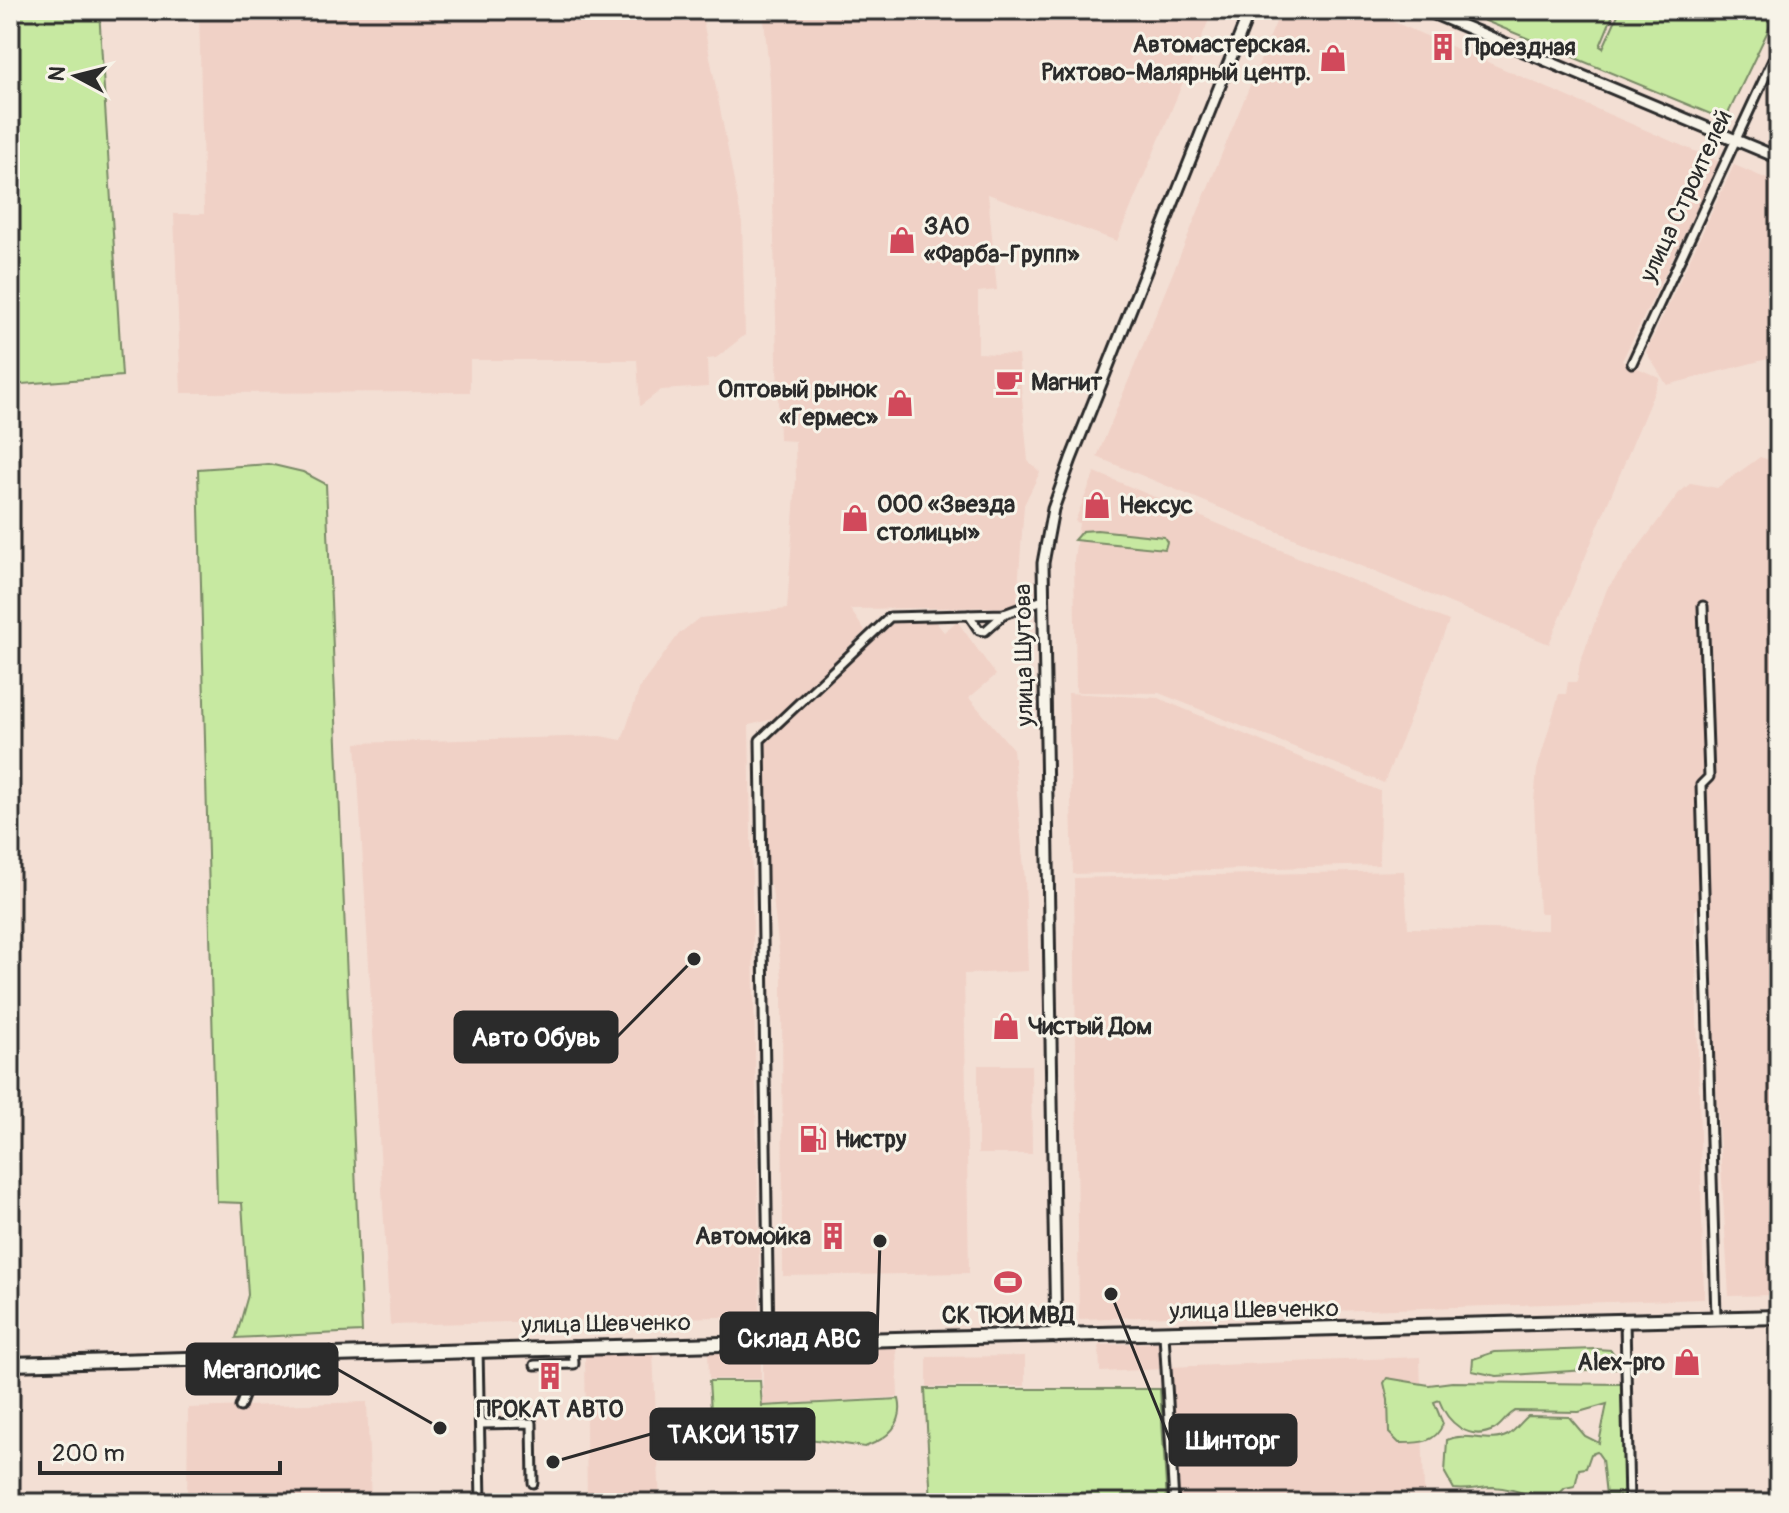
<svg xmlns="http://www.w3.org/2000/svg" width="1789" height="1513" font-family="Pangolin,sans-serif">
  <rect width="100%" height="100%" fill="#f3dfd4"/>
  <filter id="ink" filterUnits="userSpaceOnUse"><feTurbulence type="fractalNoise" baseFrequency=".0125" numOctaves="2"/><feDisplacementMap in="SourceGraphic" scale="16" xChannelSelector="R" yChannelSelector="G"/><feConvolveMatrix kernelMatrix="1 2 1 2 8 2 1 2 1" color-interpolation-filters="sRGB"/></filter>
  <g filter="url(#ink)">
    <!-- built -->
    <g fill="#f0d1c6">
      <polygon points="199,10 701,10 742,223 745,335 716,358 707,359 708,387 661,390 640,406 637,360 470,360 470,392 181,393 174,214 204,214"/>
      <polygon points="763,10 1213,10 1117,241 988,194 997,290 978,292 978,353 1018,355 1028,461 1040,472 1024,505 1017,602 1010,607 850,609 865,631 774,719 749,725 760,1316 390,1325 356,743 600,736 622,740 640,687 679,634 699,618 787,609 796,479 795,441 779,440 770,80"/>
      <polygon points="1281,10 1366,10 1720,162 1622,361 1660,378 1549,644 1097,457"/>
      <polygon points="1734,165 1779,184 1779,356 1667,385 1646,352"/>
      <polygon points="1760,457 1779,463 1779,1295 1729,1296 1710,984 1709,895 1695,911 1695,930 1704,1299 1079,1319 1074,878 1404,871 1408,928 1547,930 1547,913 1539,913 1534,801 1537,770 1559,694 1566,694 1568,682 1577,682 1580,663 1607,589 1679,493 1691,483 1717,488"/>
      <polygon points="1095,472 1449,621 1384,783 1159,693 1076,692 1074,559 1079,523 1075,521"/>
      <polygon points="894,620 935,621 944,632 957,621 996,675 969,698 1013,749 1025,880 1028,971 964,974 969,1273 783,1276 782,978 772,889 767,879 765,740"/>
      <polygon points="1068,693 1158,698 1380,791 1379,865 1073,874"/>
      <polygon points="978,1065 1031,1065 1032,1154 978,1154"/>
      <polygon points="1161,1342 1163,1369 1100,1372 1099,1345"/>
      <polygon points="896,1343 898,1397 763,1405 763,1348"/>
      <polygon points="761,1348 761,1379 709,1379 708,1350"/>
      <polygon points="653,1352 660,1503 587,1503 585,1353"/>
      <polygon points="1025,1356 1025,1386 927,1387 927,1357"/>
      <polygon points="1420,1357 1424,1492 1316,1497 1316,1503 1178,1503 1169,1367"/>
      <polygon points="367,1402 371,1503 187,1503 188,1408"/>
      <polygon points="1526,1495 1527,1503 1369,1503 1369,1501"/>
    </g>
    <!-- green -->
    <g fill="#c7e9a1" stroke="#798a66" stroke-width="2">
      <polygon points="10,10 99,10 122,376 10,385"/>
      <polygon points="1459,10 1615,10 1600,46 1603,48 1620,10 1778,10 1725,120"/>
      <polygon points="269,464 303,472 326,484 362,1332 236,1338 248,1295 242,1203 217,1202 198,469"/>
      <polygon points="1097,530 1164,537 1167,542 1165,549 1074,540 1082,531"/>
      <polygon points="1596,1349 1611,1350 1616,1357 1616,1368 1497,1376 1472,1371 1473,1359 1494,1352"/>
      <path d="M1387 1378 1429 1385 1452 1382 1621 1384 1624 1495H1606L1602 1459 1597 1452 1591 1454 1586 1468 1579 1469 1575 1486 1565 1488 1550 1503C1534 1496 1512 1488 1493 1487 1480 1487 1468 1491 1454 1489L1445 1473 1447 1440C1466 1431 1489 1445 1508 1435 1515 1431 1521 1422 1528 1416L1569 1417 1585 1436 1599 1443 1607 1404 1579 1412 1515 1411C1506 1416 1503 1424 1495 1429 1469 1443 1447 1422 1439 1400L1434 1402 1443 1424C1435 1444 1419 1443 1399 1443L1389 1433 1388 1400 1384 1383Z"/>
      <path d="M709 1381H760L762 1406 899 1399C905 1424 887 1439 865 1447L712 1425Z"/>
      <polygon points="925,1389 1160,1389 1167,1503 931,1503"/>
    </g>
    <g fill="none" stroke-linecap="round" stroke-linejoin="round">
      <!-- minor casing -->
      <g stroke="#2b2b2b" stroke-width="13">
        <g id="minor">
          <polyline points="1632,363 1779,47"/>
          <polyline points="1703,606 1709,777 1701,785 1716,1318"/>
          <polyline points="969,615 979,630 985,631 1004,614"/>
          <polyline points="1625,1321 1629,1503"/>
          <polyline points="1164,1334 1174,1503"/>
          <polyline points="769,1344 760,740 890,617 1004,614 1043,600"/>
          <polyline points="478,1349 481,1503"/>
          <polyline points="535,1365 574,1364 573,1346"/>
          <polyline points="240,1407 259,1356"/>
          <polyline points="480,1424 532,1423 533,1483"/>
          <polyline points="481,1501 521,1503"/>
        </g>
      </g>
      <!-- tertiary casing -->
      <g stroke="#2b2b2b" stroke-width="15">
        <g id="tertiary">
          <polyline points="1425,10 1779,158"/>
          <polyline points="1056,1337 1043,563 1053,509 1071,459 1250,10"/>
        </g>
      </g>
      <!-- trunk casing -->
      <g stroke="#2b2b2b" stroke-width="18">
        <path id="trunk" d="M10 1364C600 1344 1189 1333 1779 1317"/>
      </g>
      <!-- minor -->
      <use href="#minor" stroke="#f7f3e8" stroke-width="7"/>
      <!-- tertiary -->
      <use href="#tertiary" stroke="#f7f3e8" stroke-width="9"/>
      <!-- trunk -->
      <use href="#trunk" stroke="#f7f3e8" stroke-width="12"/>
    </g>
  </g>
  <!-- icons -->
  <defs>
    <g id="building-bare" transform="scale(2.16)"><path d="M-4-6H4V6H1V3H-1V6H-4ZM-2.5-4.3h1.7v1.8h-1.7ZM.8-4.3h1.7v1.8H.8ZM-2.5-1h1.7V.8h-1.7ZM.8-1h1.7V.8H.8Z" fill="#d1495b" stroke="#f7f3e8" stroke-width="2.5" paint-order="stroke"/></g>
    <g id="shop-bare" transform="scale(2.16)"><path d="M-5-2.5h2.3a2.7 3.5 0 0 1 5.4 0H5L5.5 6h-11ZM-1.5-2.5h3a1.5 2.3 0 0 0-3 0Z" fill="#d1495b" stroke="#f7f3e8" stroke-width="2.5" paint-order="stroke"/></g>
    <g id="cafe-bare" transform="scale(2.16)"><path d="M-5.5-4.5H6V0H3Q3 3.5 0 3.5H-2.5Q-5.5 3.5-5.5 0ZM3-3.2v2h1.7v-2ZM-6 4.5H4V6H-6Z" fill="#d1495b" stroke="#f7f3e8" stroke-width="2.5" paint-order="stroke"/></g>
    <g id="fuel-bare" transform="scale(2.16)"><path d="M-5.5-6h7V0h2V4h1.3V-2.5L3-4.5l.8-.8L6-3V5H2.5V1h-1V6h-7ZM-4.2-4.7v3.2H.2V-4.7Z" fill="#d1495b" stroke="#f7f3e8" stroke-width="2.5" paint-order="stroke"/></g>
    <g id="stadium-bare" transform="scale(2.16)"><path d="M0-5a6.5 5 0 1 0 0 10a6.5 5 0 1 0 0-10ZM-3.5-1.8h7v3.6h-7Z" fill="#d1495b" stroke="#f7f3e8" stroke-width="2.5" paint-order="stroke"/></g>
  </defs>
  <g fill-rule="evenodd">
    <use href="#building-bare" x="1443" y="47"/>
    <use href="#shop-bare" x="1333" y="58"/>
    <use href="#shop-bare" x="902" y="240"/>
    <use href="#cafe-bare" x="1009" y="382"/>
    <use href="#shop-bare" x="900" y="403"/>
    <use href="#shop-bare" x="1097" y="505"/>
    <use href="#shop-bare" x="855" y="518"/>
    <use href="#shop-bare" x="1006" y="1026"/>
    <use href="#fuel-bare" x="813" y="1139"/>
    <use href="#building-bare" x="833" y="1236"/>
    <use href="#stadium-bare" x="1008" y="1282"/>
    <use href="#shop-bare" x="1687" y="1362"/>
    <use href="#building-bare" x="550" y="1376"/>
  </g>
  <g text-anchor="middle" dominant-baseline="central" stroke-width="6" stroke-linejoin="round" paint-order="stroke">
    <!-- poi labels -->
    <g font-size="24" font-weight="bold" fill="#2b2b2b" stroke="#f7f3e8" text-anchor="start">
      <text x="1311" y="44" text-anchor="end">Автомастерская.<tspan x="1311" dy="28">Рихтово-Малярный центр.</tspan></text>
      <text x="1465" y="47">Проездная</text>
      <text x="924" y="226">ЗАО<tspan x="924" dy="28">«Фарба-Групп»</tspan></text>
      <text x="1031" y="382">Магнит</text>
      <text x="878" y="389" text-anchor="end">Оптовый рынок<tspan x="878" dy="28">«Гермес»</tspan></text>
      <text x="877" y="504">ООО «Звезда<tspan x="877" dy="28">столицы»</tspan></text>
      <text x="1119" y="505">Нексус</text>
      <text x="1028" y="1026">Чистый Дом</text>
      <text x="835" y="1139">Нистру</text>
      <text x="811" y="1236" text-anchor="end">Автомойка</text>
      <text x="1008" y="1315" text-anchor="middle">СК ТЮИ МВД</text>
      <text x="1665" y="1362" text-anchor="end">Alex-pro</text>
      <text x="550" y="1409" text-anchor="middle">ПРОКАТ АВТО</text>
    </g>
    <!-- street labels -->
    <g font-size="24" fill="#2b2b2b" stroke="#f7f3e8">
      <text transform="translate(1686 196) rotate(-65)">улица Строителей</text>
      <text transform="translate(1024 655) rotate(-91)">улица Шутова</text>
      <text transform="translate(1254 1310) rotate(-1)">улица Шевченко</text>
      <text transform="translate(606 1324) rotate(-1)">улица Шевченко</text>
    </g>
  </g>
  <!-- callouts -->
  <path fill="none" stroke="#2b2b2b" stroke-width="3" d="M694 959L617 1037M880 1241L877 1338M440 1428L337 1369M553 1462L651 1434M1111 1294L1170 1440"/>
  <g fill="#2b2b2b" stroke="#f7f3e8" stroke-width="3">
    <circle cx="694" cy="959" r="8"/>
    <circle cx="880" cy="1241" r="8"/>
    <circle cx="440" cy="1428" r="8"/>
    <circle cx="553" cy="1462" r="8"/>
    <circle cx="1111" cy="1294" r="8"/>
  </g>
  <g fill="#2b2b2b" stroke="#2b2b2b" stroke-width="3">
    <rect x="455" y="1012" width="162" height="50" rx="8"/>
    <rect x="721" y="1313" width="156" height="50" rx="8"/>
    <rect x="187" y="1344" width="150" height="50" rx="8"/>
    <rect x="651" y="1409" width="163" height="50" rx="8"/>
    <rect x="1170" y="1415" width="126" height="50" rx="8"/>
  </g>
  <g font-size="26" text-anchor="middle" font-weight="bold" fill="#fff">
    <text x="536" y="1046">Авто Обувь</text>
    <text x="799" y="1347">Склад АВС</text>
    <text x="262" y="1378">Мегаполис</text>
    <text x="733" y="1443">ТАКСИ 1517</text>
    <text x="1233" y="1449">Шинторг</text>
  </g>
  <!-- margin -->
  <rect width="1789" height="1513" fill="none" stroke="#f7f3e8" stroke-width="40"/>
  <rect x="20" y="20" width="1749" height="1473" fill="none" stroke="#2b2b2b" stroke-width="3" filter="url(#ink)"/>
  <!-- north arrow -->
  <g transform="translate(76 76) rotate(277)" stroke="#f7f3e8" stroke-width="6" paint-order="stroke">
  <path d="M0-6L14 30L0 20L-14 30Z" fill="#2b2b2b"/>
  <text y="-12" font-size="22" font-weight="bold" text-anchor="middle" fill="#2b2b2b">N</text>
  </g>
  <!-- scale -->
  <path d="M40 1461v12h240v-12" fill="none" stroke="#2b2b2b" stroke-width="4"/>
  <text x="52" y="1461" font-size="24" fill="#2b2b2b" stroke="#f7f3e8" stroke-width="6" paint-order="stroke">200 m</text>
</svg>
